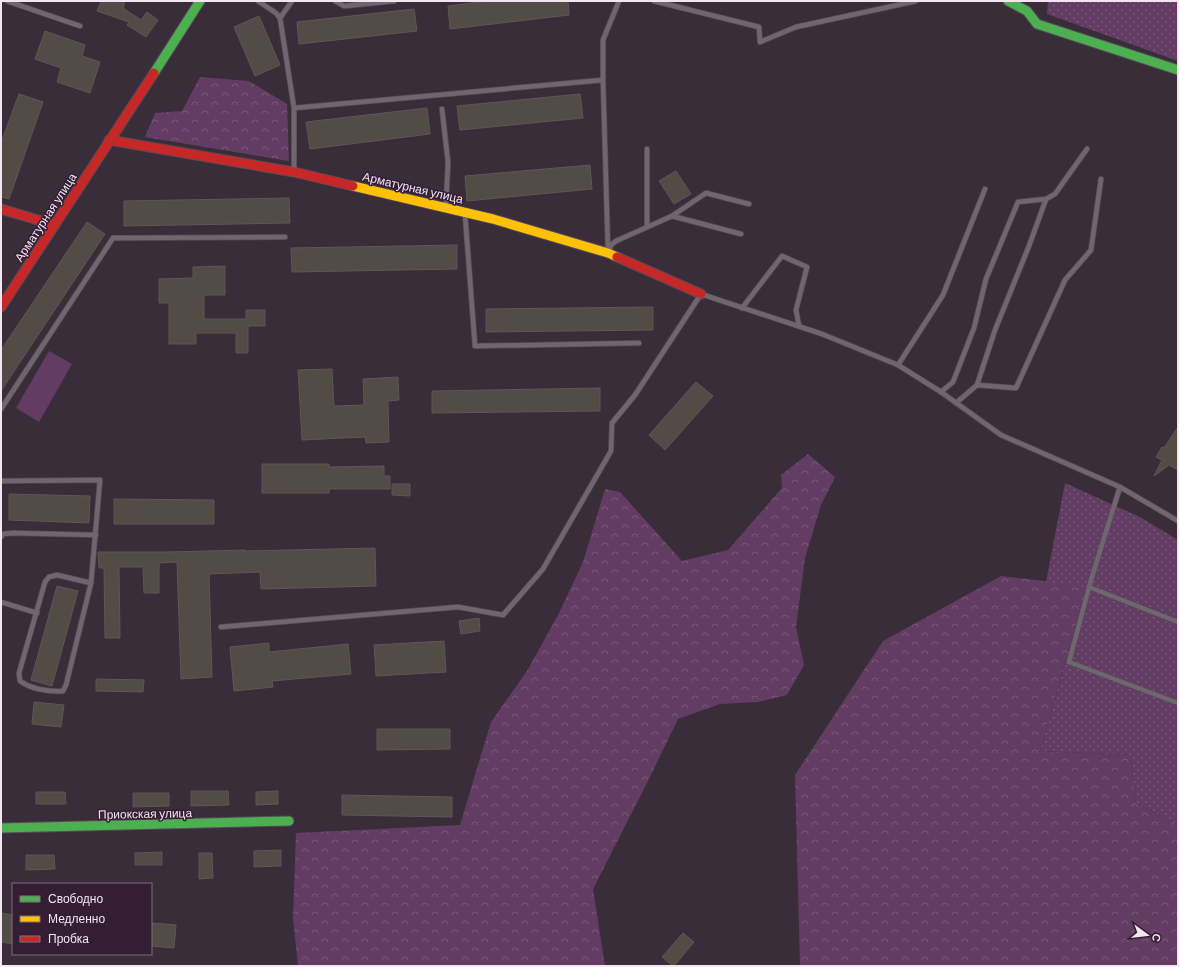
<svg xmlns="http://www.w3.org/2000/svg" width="1179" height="967" font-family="Barlow,sans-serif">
  <defs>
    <pattern id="forest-crowns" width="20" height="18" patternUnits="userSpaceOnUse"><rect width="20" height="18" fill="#633c63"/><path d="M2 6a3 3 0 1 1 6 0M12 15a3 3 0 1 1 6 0" fill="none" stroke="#7a587a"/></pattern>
    <pattern id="garden-dots" width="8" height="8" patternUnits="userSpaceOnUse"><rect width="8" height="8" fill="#633c63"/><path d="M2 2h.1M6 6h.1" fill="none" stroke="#7a587a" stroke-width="1.8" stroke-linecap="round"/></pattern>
  </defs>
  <rect width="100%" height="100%" fill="#392d39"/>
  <!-- forest -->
  <g fill="url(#forest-crowns)">
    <polygon points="200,77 249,81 287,104 289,161 145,137 155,113 182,111"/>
    <polygon points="808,454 835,477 821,505 805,558 796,627 804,665 787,695 758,702 720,704 678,719 647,783 593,889 605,966 298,966 293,918 296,833 460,825 491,722 527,671 558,615 583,562 605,489 620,492 682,561 728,550 782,488 781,475"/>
    <polygon points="1001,576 1087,586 1040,751 1130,755 1136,803 1178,824 1178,966 800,966 795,775 883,641"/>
  </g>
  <!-- garden -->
  <g fill="url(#garden-dots)">
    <polygon points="1048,1 1178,1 1178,61 1047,14"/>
    <polygon points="1065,483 1140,517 1178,540 1178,824 1136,803 1130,755 1040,751 1087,587 1046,582"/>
  </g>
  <!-- pitch -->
  <polygon fill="#633c63" points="49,351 72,364 39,422 16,408"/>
  <!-- building -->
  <g fill="#524b46" stroke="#5d5756">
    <polygon points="101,1 125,1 123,8 141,20 147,12 158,20 146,37 127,25 129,22 97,11"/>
    <polygon points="488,1 568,1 569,15 450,29 448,6"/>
    <polygon points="414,9 417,31 299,44 297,22"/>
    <polygon points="259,16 280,65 255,76 234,27"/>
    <polygon points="45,31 85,45 82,56 100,62 90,93 57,82 61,68 35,59"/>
    <polygon points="19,94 43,102 9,199 1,197 1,143"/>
    <polygon points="580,94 583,118 460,130 457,106"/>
    <polygon points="427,108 430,134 310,149 306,122"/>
    <polygon points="590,165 592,189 467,201 465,176"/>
    <polygon points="676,171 691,194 674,204 659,181"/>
    <polygon points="289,198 290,223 124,226 124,201"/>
    <polygon points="87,222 105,234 1,391 1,350"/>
    <polygon points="457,245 457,269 292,272 291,248"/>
    <polygon points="225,266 225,295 204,295 204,319 246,319 246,310 265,310 265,326 248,326 248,353 236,353 236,333 196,333 196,344 169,344 169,303 159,303 159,279 193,278 193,267"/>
    <polygon points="653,307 653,330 486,332 486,309"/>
    <polygon points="332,369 334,406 364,405 363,379 398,377 399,400 388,401 389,442 366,443 365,437 302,440 298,370"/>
    <polygon points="696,382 713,396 665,450 649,435"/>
    <polygon points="600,388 600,411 432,413 432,391"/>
    <polygon points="1178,427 1178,470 1169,465 1154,476 1162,460 1156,457 1162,447 1164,448"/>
    <polygon points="262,464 329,464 329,467 384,466 384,476 390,476 390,489 329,489 329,493 262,493"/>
    <polygon points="392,484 410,484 410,496 392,495"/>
    <polygon points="9,494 90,496 89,523 9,520"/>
    <polygon points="114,499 214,500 214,524 114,524"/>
    <polygon points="375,548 376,586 261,589 260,572 209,574 212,677 181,679 177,562 159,563 159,593 144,593 143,567 119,567 120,638 105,638 104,568 99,568 98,552 168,552 245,550 245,551"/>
    <polygon points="57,586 78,591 52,686 31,680"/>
    <polygon points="479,618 480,631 461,634 459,621"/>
    <polygon points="444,641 446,672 376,676 374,645"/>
    <polygon points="269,643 269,652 348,644 351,674 272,681 273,687 234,691 230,647"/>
    <polygon points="96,679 144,680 143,692 96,691"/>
    <polygon points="34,702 64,705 61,727 32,724"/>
    <polygon points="377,729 450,729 450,749 377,750"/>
    <polygon points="191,791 228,791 229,805 191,806"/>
    <polygon points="278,791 278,804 256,805 256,792"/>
    <polygon points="36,792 65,792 66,804 36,804"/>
    <polygon points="133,793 169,793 169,806 133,807"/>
    <polygon points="342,795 452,797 452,817 342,815"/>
    <polygon points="281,850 281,866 254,867 254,851"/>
    <polygon points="162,852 162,865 135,865 135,853"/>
    <polygon points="199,853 212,853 213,878 199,879"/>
    <polygon points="26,855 54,855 55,869 26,870"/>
    <polygon points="1,913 13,915 13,944 1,942"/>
    <polygon points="151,923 176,925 174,948 151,946"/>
    <polygon points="683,933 694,942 674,966 673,966 662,957"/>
  </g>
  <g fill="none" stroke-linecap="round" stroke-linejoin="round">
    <!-- lane casing -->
    <g stroke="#564b56" stroke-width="6">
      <g id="lane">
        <polyline points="7,1 80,26"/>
        <polyline points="258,1 276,13 280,18 294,108"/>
        <polyline points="335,1 344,6 394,1"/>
        <polyline points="654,1 759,27 760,42 796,27 916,1"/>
        <polyline points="280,18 292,1"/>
        <polyline points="603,80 608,251"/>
        <polyline points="442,109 448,162 446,206"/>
        <polyline points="294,170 294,108 603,80 603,40 619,1"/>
        <polyline points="465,214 475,346 639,343"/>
        <polyline points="672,216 706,193 749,204"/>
        <polyline points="647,227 647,149"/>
        <polyline points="609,252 611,245 616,241 672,216 741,234"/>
        <polyline points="742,308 782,256 807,267 796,310 799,326"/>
        <polyline points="898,365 943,295 985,189"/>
        <polyline points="977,385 995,330 1029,246 1046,199"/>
        <polyline points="941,392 953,382 974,328 986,279 1018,202 1046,199 1055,194 1087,149"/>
        <polyline points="956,403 977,385 1016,388 1065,280 1091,250 1101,179"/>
        <polyline points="1,409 113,238 285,237"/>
        <polyline points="1,481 100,480 91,583"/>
        <polyline points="1120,487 1091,580 1069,662 1178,703"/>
        <polyline points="1,537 3,534 13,533 96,535"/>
        <path d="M57 575 91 583 66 685 63 691C49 692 31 689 20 681L19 673 45 582 49 577Z"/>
        <polyline points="1089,587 1178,622"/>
        <polyline points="1,602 37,613"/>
        <polyline points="221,627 458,607 503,615 543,569 611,451 612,423 635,395 701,294 822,334 898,365 941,392 1001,435 1120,487 1178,521"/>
      </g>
    </g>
    <!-- fast casing -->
    <g stroke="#564b56" stroke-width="11">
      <g id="fast">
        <polyline points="1008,1 1027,11 1037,24 1178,70"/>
        <polyline points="154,73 200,1"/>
        <polyline points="1,828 289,821"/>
      </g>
    </g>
    <!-- slow casing -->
    <g stroke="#564b56" stroke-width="11">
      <polyline id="slow" points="353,186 493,219 608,253 617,257"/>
    </g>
    <!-- jam casing -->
    <g stroke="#564b56" stroke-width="11">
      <g id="jam">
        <polyline points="109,140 294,172 353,186"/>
        <polyline points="1,209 55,225"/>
        <polyline points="617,257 701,294"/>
        <polyline points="1,307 154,73"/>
      </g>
    </g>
    <!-- lane -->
    <use href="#lane" stroke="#6f666f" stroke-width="4.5"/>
    <!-- fast -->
    <use href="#fast" stroke="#4caf50" stroke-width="9"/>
    <!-- slow -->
    <use href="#slow" stroke="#ffc107" stroke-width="9"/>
    <!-- jam -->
    <use href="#jam" stroke="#c62828" stroke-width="9"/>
  </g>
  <g text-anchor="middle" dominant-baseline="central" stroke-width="3" stroke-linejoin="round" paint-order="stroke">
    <!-- street labels -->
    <g font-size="12" fill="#f4e5f3" stroke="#341e33">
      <text transform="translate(413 187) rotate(13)">Арматурная улица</text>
      <text transform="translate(45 217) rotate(-57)">Арматурная улица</text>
      <text transform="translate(145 813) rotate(-1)">Приокская улица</text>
    </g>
  </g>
  <!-- border -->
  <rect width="1179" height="967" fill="none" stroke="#f4e5f3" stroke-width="4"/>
  <!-- legend -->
  <rect x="12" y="883" width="140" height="72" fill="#341e33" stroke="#816e80"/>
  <rect x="20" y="896" width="20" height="6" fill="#4caf50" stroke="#816e80"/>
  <text x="48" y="903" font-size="12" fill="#f4e5f3">Свободно</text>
  <rect x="20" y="916" width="20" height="6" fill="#ffc107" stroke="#816e80"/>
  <text x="48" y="923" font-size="12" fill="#f4e5f3">Медленно</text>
  <rect x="20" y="936" width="20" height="6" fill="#c62828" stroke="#816e80"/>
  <text x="48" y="943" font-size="12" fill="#f4e5f3">Пробка</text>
  <!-- north arrow -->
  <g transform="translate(1147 935) rotate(105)" stroke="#341e33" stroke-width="3" paint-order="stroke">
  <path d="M0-3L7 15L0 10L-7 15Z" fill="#f4e5f3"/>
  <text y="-6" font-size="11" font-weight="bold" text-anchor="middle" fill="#f4e5f3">С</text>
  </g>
</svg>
